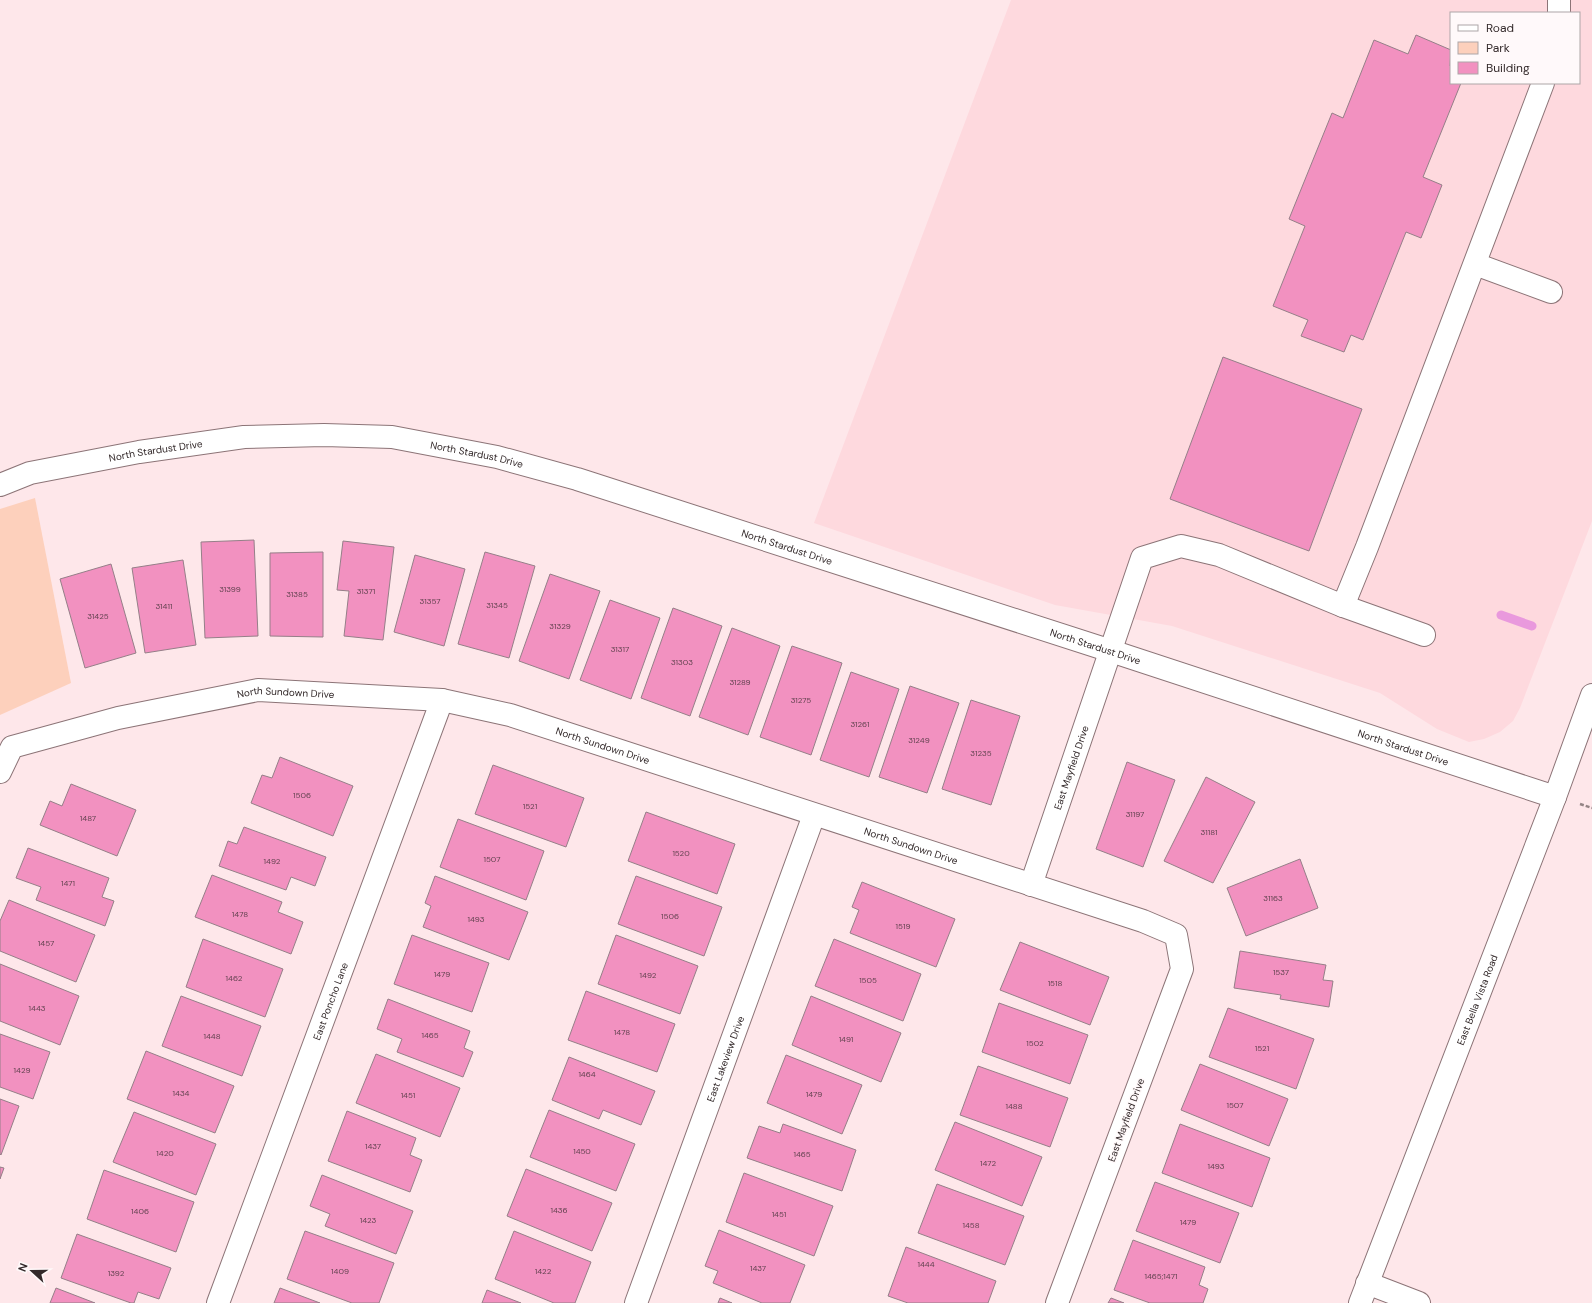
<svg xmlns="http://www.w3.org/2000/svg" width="1592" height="1303" font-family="'DM Sans',sans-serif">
  <rect width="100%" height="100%" fill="#fee7ea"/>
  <!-- built -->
  <path fill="#fed9de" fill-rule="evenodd" d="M1011 0H1592V521L1520 708 1513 721 1500 732 1484 739 1469 742 1437 729 1380 693 1172 626 1055 605 814 523ZM1451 13H1579V83H1451Z"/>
  <!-- green -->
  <polygon fill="#fdd0bc" points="35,498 71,683 0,715 0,509"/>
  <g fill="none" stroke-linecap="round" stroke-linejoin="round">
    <!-- stream -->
    <polyline stroke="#e999dd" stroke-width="9" points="1501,615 1532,626"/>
  </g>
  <!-- building -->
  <g fill="#f291c0" stroke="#957f88">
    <polygon points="1416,35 1451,50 1450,66 1451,67 1451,83 1461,83 1423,177 1442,185 1421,238 1406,232 1363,340 1351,335 1344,352 1301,336 1308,320 1273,306 1305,226 1289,219 1332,113 1343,118 1374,40 1408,54"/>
    <polygon points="1223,357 1362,409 1309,551 1170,499"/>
    <polygon points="254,540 258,636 205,638 201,542"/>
    <polygon points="343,541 394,547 383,640 344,636 349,591 337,590"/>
    <polygon points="323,552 323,637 270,636 270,553"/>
    <polygon points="485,552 535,566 509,658 458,644"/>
    <polygon points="415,555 465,569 444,646 394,632"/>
    <polygon points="183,560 196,645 145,653 132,568"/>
    <polygon points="111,564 136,653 85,668 60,579"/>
    <polygon points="550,574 600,591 569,679 519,661"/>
    <polygon points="610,600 660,618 631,699 580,680"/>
    <polygon points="673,608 722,626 690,716 641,698"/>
    <polygon points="732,628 780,646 748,735 699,717"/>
    <polygon points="792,646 842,663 811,755 760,737"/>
    <polygon points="851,672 899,689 869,777 820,760"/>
    <polygon points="910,686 959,703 927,793 879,777"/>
    <polygon points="971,700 1020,716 991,805 942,789"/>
    <polygon points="280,757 353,786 333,836 251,803 262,775 272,778"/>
    <polygon points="1127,762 1175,780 1143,867 1096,849"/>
    <polygon points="493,765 584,798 566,847 475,814"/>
    <polygon points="1206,777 1255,802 1213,883 1164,861"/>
    <polygon points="71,784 136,810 117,856 40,825 50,801 62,806"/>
    <polygon points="646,812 735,844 717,894 628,861"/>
    <polygon points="458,819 544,851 526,900 440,867"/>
    <polygon points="244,827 326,857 315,886 291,877 286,890 219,866 228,841 237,844"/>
    <polygon points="28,848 109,878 102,897 114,901 105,926 36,900 41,887 16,878"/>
    <polygon points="1300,859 1318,908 1246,936 1227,888"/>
    <polygon points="212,875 282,902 278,912 303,922 291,954 195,917"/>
    <polygon points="435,876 528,912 509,960 423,927 431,906 425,903"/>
    <polygon points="636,876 722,907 704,956 618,924"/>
    <polygon points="862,882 955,919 936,967 850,933 859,910 852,907"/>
    <polygon points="9,900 95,935 76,982 0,951 0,921"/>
    <polygon points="412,935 489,963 472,1012 394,984"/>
    <polygon points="616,935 698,966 680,1014 598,984"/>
    <polygon points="203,939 283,969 265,1017 186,987"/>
    <polygon points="834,939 921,974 903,1021 815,986"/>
    <polygon points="1020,942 1109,977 1090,1025 1000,990"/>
    <polygon points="1240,951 1326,965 1323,980 1333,981 1329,1007 1280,999 1281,995 1234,988"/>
    <polygon points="0,964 79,996 60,1045 0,1021"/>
    <polygon points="586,991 675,1024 657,1072 568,1040"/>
    <polygon points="181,996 261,1026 242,1076 162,1046"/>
    <polygon points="811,996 901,1033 881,1082 792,1045"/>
    <polygon points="388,999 470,1031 464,1048 473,1052 463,1077 397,1052 402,1039 377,1029"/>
    <polygon points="999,1003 1088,1035 1070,1084 982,1052"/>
    <polygon points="1228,1008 1314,1039 1296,1089 1209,1057"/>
    <polygon points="0,1034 50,1052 33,1099 0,1087"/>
    <polygon points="146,1051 234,1086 215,1133 127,1099"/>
    <polygon points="376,1054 460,1088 440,1137 356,1103"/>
    <polygon points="786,1055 862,1085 842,1134 767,1103"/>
    <polygon points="569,1057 655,1091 641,1125 603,1110 599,1119 552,1100"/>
    <polygon points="1200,1064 1288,1099 1269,1146 1181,1110"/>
    <polygon points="978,1066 1068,1098 1050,1147 960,1115"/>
    <polygon points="0,1099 19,1106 1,1155 0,1154"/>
    <polygon points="549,1110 635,1144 616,1191 530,1157"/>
    <polygon points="347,1111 416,1138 410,1155 422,1160 410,1192 328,1161"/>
    <polygon points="134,1112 216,1144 196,1195 113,1162"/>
    <polygon points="955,1122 1042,1157 1022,1206 935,1170"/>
    <polygon points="783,1124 856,1150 842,1191 747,1158 759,1126 780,1133"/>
    <polygon points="1180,1124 1270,1158 1252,1207 1162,1173"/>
    <polygon points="0,1167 4,1168 0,1179"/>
    <polygon points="526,1169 612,1203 592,1251 507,1216"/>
    <polygon points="104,1170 194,1202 176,1252 87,1219"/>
    <polygon points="744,1173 833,1206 814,1256 726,1222"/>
    <polygon points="322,1175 413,1211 396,1254 325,1226 330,1214 310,1206"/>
    <polygon points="1155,1182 1239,1213 1220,1263 1136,1231"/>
    <polygon points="937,1184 1024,1216 1005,1265 918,1233"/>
    <polygon points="719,1230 805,1265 790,1303 762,1303 713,1283 718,1271 705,1266"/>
    <polygon points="305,1231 394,1263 379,1303 352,1303 287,1279"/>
    <polygon points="514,1231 591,1262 575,1303 554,1303 495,1279"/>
    <polygon points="77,1234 171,1268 159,1299 138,1292 134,1303 131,1303 61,1278"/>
    <polygon points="1133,1240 1205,1267 1199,1285 1208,1289 1203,1303 1150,1303 1114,1290"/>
    <polygon points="906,1247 996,1281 988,1303 908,1303 888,1296"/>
    <polygon points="56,1288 95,1303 50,1303"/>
    <polygon points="280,1288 320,1303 274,1303"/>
    <polygon points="487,1290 521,1303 482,1303"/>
    <polygon points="720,1298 732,1303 718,1303"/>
    <polygon points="1111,1298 1124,1303 1108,1303"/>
  </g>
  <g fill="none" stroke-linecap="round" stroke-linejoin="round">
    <!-- minor casing -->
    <g stroke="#8c7477" stroke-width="24">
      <g id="minor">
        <polyline points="1559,13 1559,0"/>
        <polyline points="1475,264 1551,292"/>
        <path id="s1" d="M0 485 30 473 139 452 244 437 324 435 392 437 497 457 577 479 1111 651 1555 797"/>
        <polyline points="1343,606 1367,547 1543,83"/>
        <path id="s2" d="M0 772 12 747 118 718 258 690 442 700 510 715 1143 921 1176 935 1182 969 1057 1303"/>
        <path id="s3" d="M1031 885 1142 558 1181 546 1219 555 1343 606 1424 635"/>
        <polyline points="1367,1283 1419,1303"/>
        <path id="s4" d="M218 1303 442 700"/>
        <path id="s5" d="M636 1303 814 815"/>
        <path id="s6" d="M1360 1303 1555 797 1592 695"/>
      </g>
    </g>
    <!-- path -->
    <polyline stroke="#948485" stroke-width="2.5" stroke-dasharray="4 2" stroke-linecap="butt" points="1580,804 1592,808"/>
    <!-- minor -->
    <use href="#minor" stroke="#fff" stroke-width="22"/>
  </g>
  <g text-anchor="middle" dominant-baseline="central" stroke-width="3" stroke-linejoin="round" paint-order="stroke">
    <!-- number labels -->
    <g font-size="8" fill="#634350">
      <text x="230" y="589">31399</text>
      <text x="366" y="591">31371</text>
      <text x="297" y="594">31385</text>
      <text x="430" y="601">31357</text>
      <text x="497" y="605">31345</text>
      <text x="164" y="606">31411</text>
      <text x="98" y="616">31425</text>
      <text x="560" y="626">31329</text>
      <text x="620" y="649">31317</text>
      <text x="682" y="662">31303</text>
      <text x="740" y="682">31289</text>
      <text x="801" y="700">31275</text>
      <text x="860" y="724">31261</text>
      <text x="919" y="740">31249</text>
      <text x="981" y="753">31235</text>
      <text x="302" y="795">1506</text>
      <text x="530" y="806">1521</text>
      <text x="1135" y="814">31197</text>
      <text x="88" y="818">1487</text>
      <text x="1209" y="832">31181</text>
      <text x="681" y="853">1520</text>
      <text x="492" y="859">1507</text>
      <text x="272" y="861">1492</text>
      <text x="68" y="883">1471</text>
      <text x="1273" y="898">31163</text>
      <text x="240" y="914">1478</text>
      <text x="670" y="916">1506</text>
      <text x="476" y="919">1493</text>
      <text x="903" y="926">1519</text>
      <text x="46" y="943">1457</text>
      <text x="1281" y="972">1537</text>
      <text x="442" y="974">1479</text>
      <text x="648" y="975">1492</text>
      <text x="234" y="978">1462</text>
      <text x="868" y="980">1505</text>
      <text x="1055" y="983">1518</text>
      <text x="37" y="1008">1443</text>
      <text x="622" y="1032">1478</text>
      <text x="430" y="1035">1465</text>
      <text x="212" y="1036">1448</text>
      <text x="846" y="1039">1491</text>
      <text x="1035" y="1043">1502</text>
      <text x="1262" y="1048">1521</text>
      <text x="22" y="1070">1429</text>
      <text x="587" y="1074">1464</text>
      <text x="181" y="1093">1434</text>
      <text x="814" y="1094">1479</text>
      <text x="408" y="1095">1451</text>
      <text x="1235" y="1105">1507</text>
      <text x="1014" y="1106">1488</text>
      <text x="373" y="1146">1437</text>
      <text x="582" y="1151">1450</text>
      <text x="165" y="1153">1420</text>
      <text x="802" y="1154">1465</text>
      <text x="988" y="1163">1472</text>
      <text x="1216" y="1166">1493</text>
      <text x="559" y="1210">1436</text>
      <text x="140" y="1211">1406</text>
      <text x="779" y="1214">1451</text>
      <text x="368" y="1220">1423</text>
      <text x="1188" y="1222">1479</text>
      <text x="971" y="1225">1458</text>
      <text x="926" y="1264">1444</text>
      <text x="758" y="1268">1437</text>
      <text x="340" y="1271">1409</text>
      <text x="543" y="1271">1422</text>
      <text x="116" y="1273">1392</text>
      <text x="1161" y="1276">1465;1471</text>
    </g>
    <!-- street labels -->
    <g font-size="10" fill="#33292a" stroke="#fff9fa">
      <text stroke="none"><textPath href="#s1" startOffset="160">North Stardust Drive</textPath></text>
      <text stroke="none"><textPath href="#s1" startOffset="484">North Stardust Drive</textPath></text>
      <text stroke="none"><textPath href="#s1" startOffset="808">North Stardust Drive</textPath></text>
      <text stroke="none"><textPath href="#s1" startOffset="1132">North Stardust Drive</textPath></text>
      <text stroke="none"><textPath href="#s2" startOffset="308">North Sundown Drive</textPath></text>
      <text stroke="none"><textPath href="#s2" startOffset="632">North Sundown Drive</textPath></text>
      <text stroke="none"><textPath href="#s1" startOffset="1456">North Stardust Drive</textPath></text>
      <text stroke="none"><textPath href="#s3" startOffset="124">East Mayfield Drive</textPath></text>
      <text stroke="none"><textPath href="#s2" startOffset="956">North Sundown Drive</textPath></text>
      <text stroke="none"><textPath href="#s6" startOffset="325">East Bella Vista Road</textPath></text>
      <text stroke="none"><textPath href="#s4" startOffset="322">East Poncho Lane</textPath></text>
      <text stroke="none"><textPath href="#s5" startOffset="260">East Lakeview Drive</textPath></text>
      <text transform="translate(1126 1120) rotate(-70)">East Mayfield Drive</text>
    </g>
  </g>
  <!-- legend -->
  <rect x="1450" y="12" width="130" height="72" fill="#fff9fa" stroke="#ada6a7"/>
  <rect x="1458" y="25" width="20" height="6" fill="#ffffff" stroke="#ada6a7"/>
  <text x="1486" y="32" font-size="12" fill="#33292a">Road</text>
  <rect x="1458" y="42" width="20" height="12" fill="#fdd0bc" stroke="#ada6a7"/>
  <text x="1486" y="52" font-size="12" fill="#33292a">Park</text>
  <rect x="1458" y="62" width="20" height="12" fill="#f291c0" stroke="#ada6a7"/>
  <text x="1486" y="72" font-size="12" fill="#33292a">Building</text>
  <!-- north arrow -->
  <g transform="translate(32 1271) rotate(291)" stroke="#fff9fa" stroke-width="3" paint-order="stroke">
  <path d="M0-3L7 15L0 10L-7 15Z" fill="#33292a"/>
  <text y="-6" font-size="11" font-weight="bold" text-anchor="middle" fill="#33292a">N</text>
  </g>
</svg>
